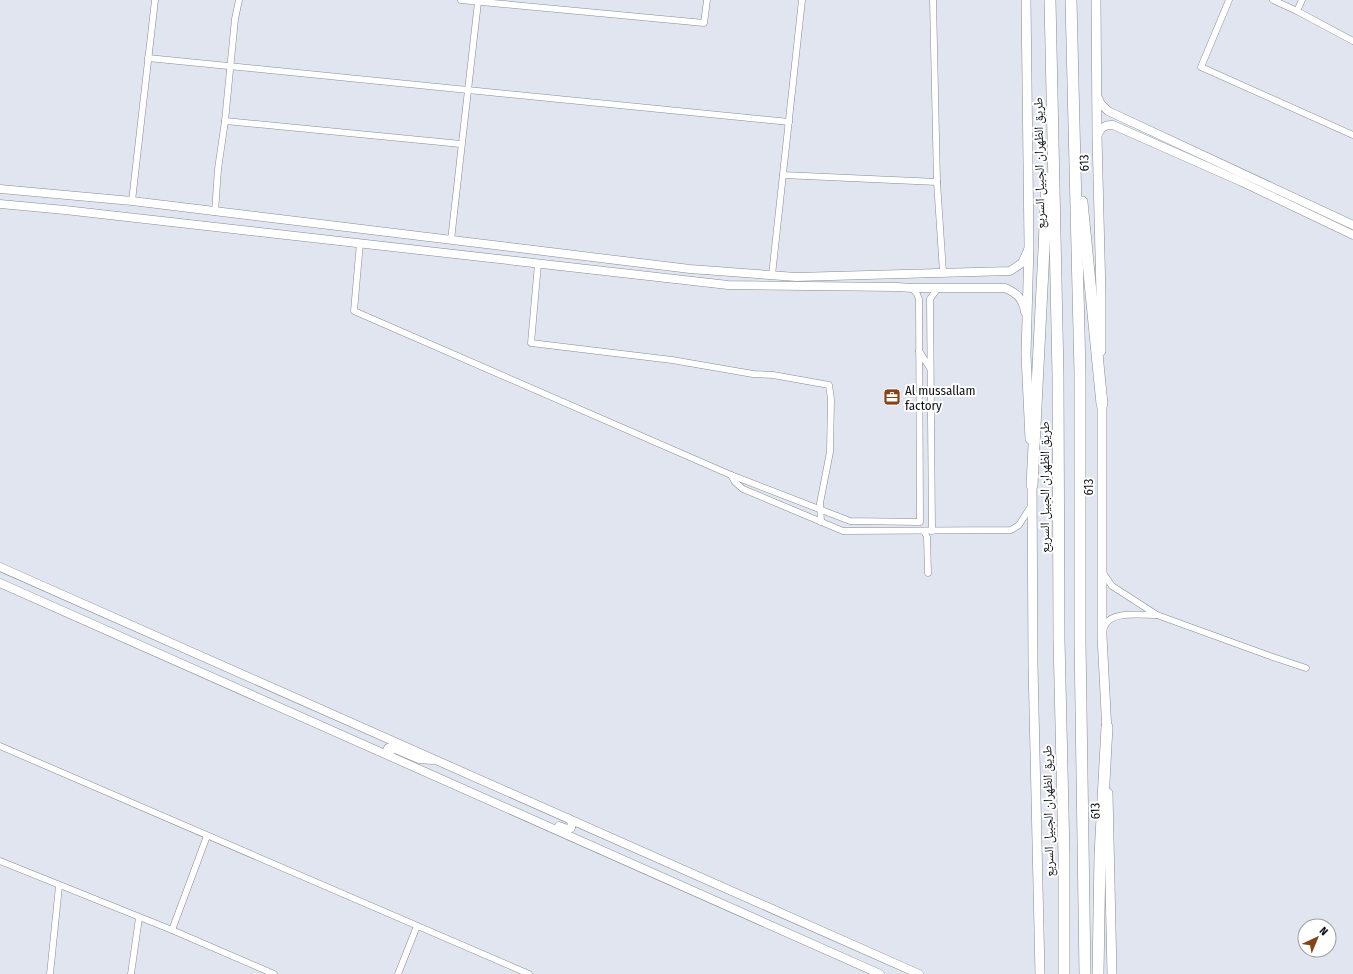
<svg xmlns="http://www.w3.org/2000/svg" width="1353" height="974" font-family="'Fira Sans Condensed','Noto Naskh Arabic',sans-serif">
  <rect width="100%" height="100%" fill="#e0e5f0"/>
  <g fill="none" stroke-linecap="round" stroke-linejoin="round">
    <!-- street casing -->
    <g stroke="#878b96" stroke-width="7">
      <g id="street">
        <polyline points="461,0 704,23 707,0"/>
        <polyline points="933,0 937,182 943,272"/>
        <polyline points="1229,0 1201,67 1353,135"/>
        <polyline points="1273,0 1297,11 1353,41"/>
        <polyline points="1297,11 1302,0"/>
        <polyline points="148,58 789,122"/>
        <polyline points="225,121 461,144"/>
        <polyline points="783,175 937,182"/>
        <polyline points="132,201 155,0"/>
        <polyline points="215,212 218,169 225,121 235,19 239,0"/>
        <polyline points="451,240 478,2"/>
        <polyline points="360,243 354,311 731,475 850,521 920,522 919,299 917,294 912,288"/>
        <polyline points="538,264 531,343 672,360 753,374 773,375 829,385 831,399 830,452 820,503 821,522"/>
        <polyline points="772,275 802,0"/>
        <polyline points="919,351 930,368"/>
        <polyline points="731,475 735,482 743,489 843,531 1011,530 1019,525 1031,506"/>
        <polyline points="924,531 927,537 928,573"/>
        <polyline points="932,531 930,299 938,288"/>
        <path d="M1103 573 1112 586 1157 615C1142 615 1108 610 1104 628"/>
        <polyline points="1157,615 1270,656 1306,668"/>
        <polyline points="0,746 529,974"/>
        <polyline points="0,861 172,930 274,974"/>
        <polyline points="172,930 207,836"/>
        <polyline points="50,974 59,886"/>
        <polyline points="131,974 139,918"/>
        <polyline points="398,974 417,926"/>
      </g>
    </g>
    <!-- secondary casing -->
    <g stroke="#878b96" stroke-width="9">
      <g id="secondary">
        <polyline points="1097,96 1101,104 1108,111 1353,225"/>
        <path d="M1097 136C1100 129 1104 124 1113 125L1242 182 1353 235"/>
        <polyline points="0,189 132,201 690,269 796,277 1010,271 1022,263 1028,250"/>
        <path d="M0 204 65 210 728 285 897 287 912 288H1005C1017 293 1023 299 1025 312"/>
        <polyline points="0,567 919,974"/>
        <polyline points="0,583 880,974"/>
        <polyline points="392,757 387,751 388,748 391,747 419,759 432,760"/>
        <polyline points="559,826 567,829 571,828 572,822 568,818"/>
      </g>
    </g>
    <!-- primary casing -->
    <g stroke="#878b96" stroke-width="10">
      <g id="primary">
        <polyline points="1026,0 1029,245 1026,355 1030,439"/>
        <polyline points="1096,0 1097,136 1101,295 1101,351"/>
        <polyline points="1102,397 1102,636 1107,732"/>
        <polyline points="1032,480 1033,665 1040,974"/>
        <polyline points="1108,793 1112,974"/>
      </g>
    </g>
    <!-- highway casing -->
    <g stroke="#878b96" stroke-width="12">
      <g id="highway">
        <polyline points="1050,0 1058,375 1059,639 1064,855 1064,974"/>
        <polyline points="1071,0 1080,373 1080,641 1085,974"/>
        <polyline points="1082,202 1102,404"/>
        <polyline points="1032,485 1044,249 1047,178"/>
        <polyline points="1098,974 1100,855 1107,727"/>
      </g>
    </g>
    <!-- street -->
    <use href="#street" stroke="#fff" stroke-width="6"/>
    <!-- secondary -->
    <use href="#secondary" stroke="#fff" stroke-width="8"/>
    <!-- primary -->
    <use href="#primary" stroke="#fff" stroke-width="9"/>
    <!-- highway -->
    <use href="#highway" stroke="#fff" stroke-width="11"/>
  </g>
  <!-- icons -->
  <defs>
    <g id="office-square" transform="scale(0.9)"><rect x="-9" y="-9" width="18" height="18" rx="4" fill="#874218" stroke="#fff"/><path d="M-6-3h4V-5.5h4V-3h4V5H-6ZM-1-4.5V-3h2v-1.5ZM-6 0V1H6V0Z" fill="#fff"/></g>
  </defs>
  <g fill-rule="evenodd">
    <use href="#office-square" x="892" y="397"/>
  </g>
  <g text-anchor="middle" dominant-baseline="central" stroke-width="4" stroke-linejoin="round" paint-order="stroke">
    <!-- street labels -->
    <g font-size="13" fill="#0e1014" stroke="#fff">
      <text transform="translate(1039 163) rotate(-91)">طريق الظهران الجبيل السريع</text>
      <text transform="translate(1084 163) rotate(-92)">613</text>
      <text transform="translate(1044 487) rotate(-90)">طريق الظهران الجبيل السريع</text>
      <text transform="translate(1088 487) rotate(-90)">613</text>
      <text transform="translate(1048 811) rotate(-91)">طريق الظهران الجبيل السريع</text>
      <text transform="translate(1095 811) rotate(-91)">613</text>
    </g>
    <!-- poi labels -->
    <g font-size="13" fill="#0e1014" stroke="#fff" text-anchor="start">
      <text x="905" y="390">Al mussallam<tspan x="905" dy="15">factory</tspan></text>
    </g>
  </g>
  <!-- north arrow -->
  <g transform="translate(1317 938) rotate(44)"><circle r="19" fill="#ffffff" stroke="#9f9fa1"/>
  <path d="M0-3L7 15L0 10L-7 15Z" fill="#874218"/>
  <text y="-6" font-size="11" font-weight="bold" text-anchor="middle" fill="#0e1014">N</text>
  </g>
</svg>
